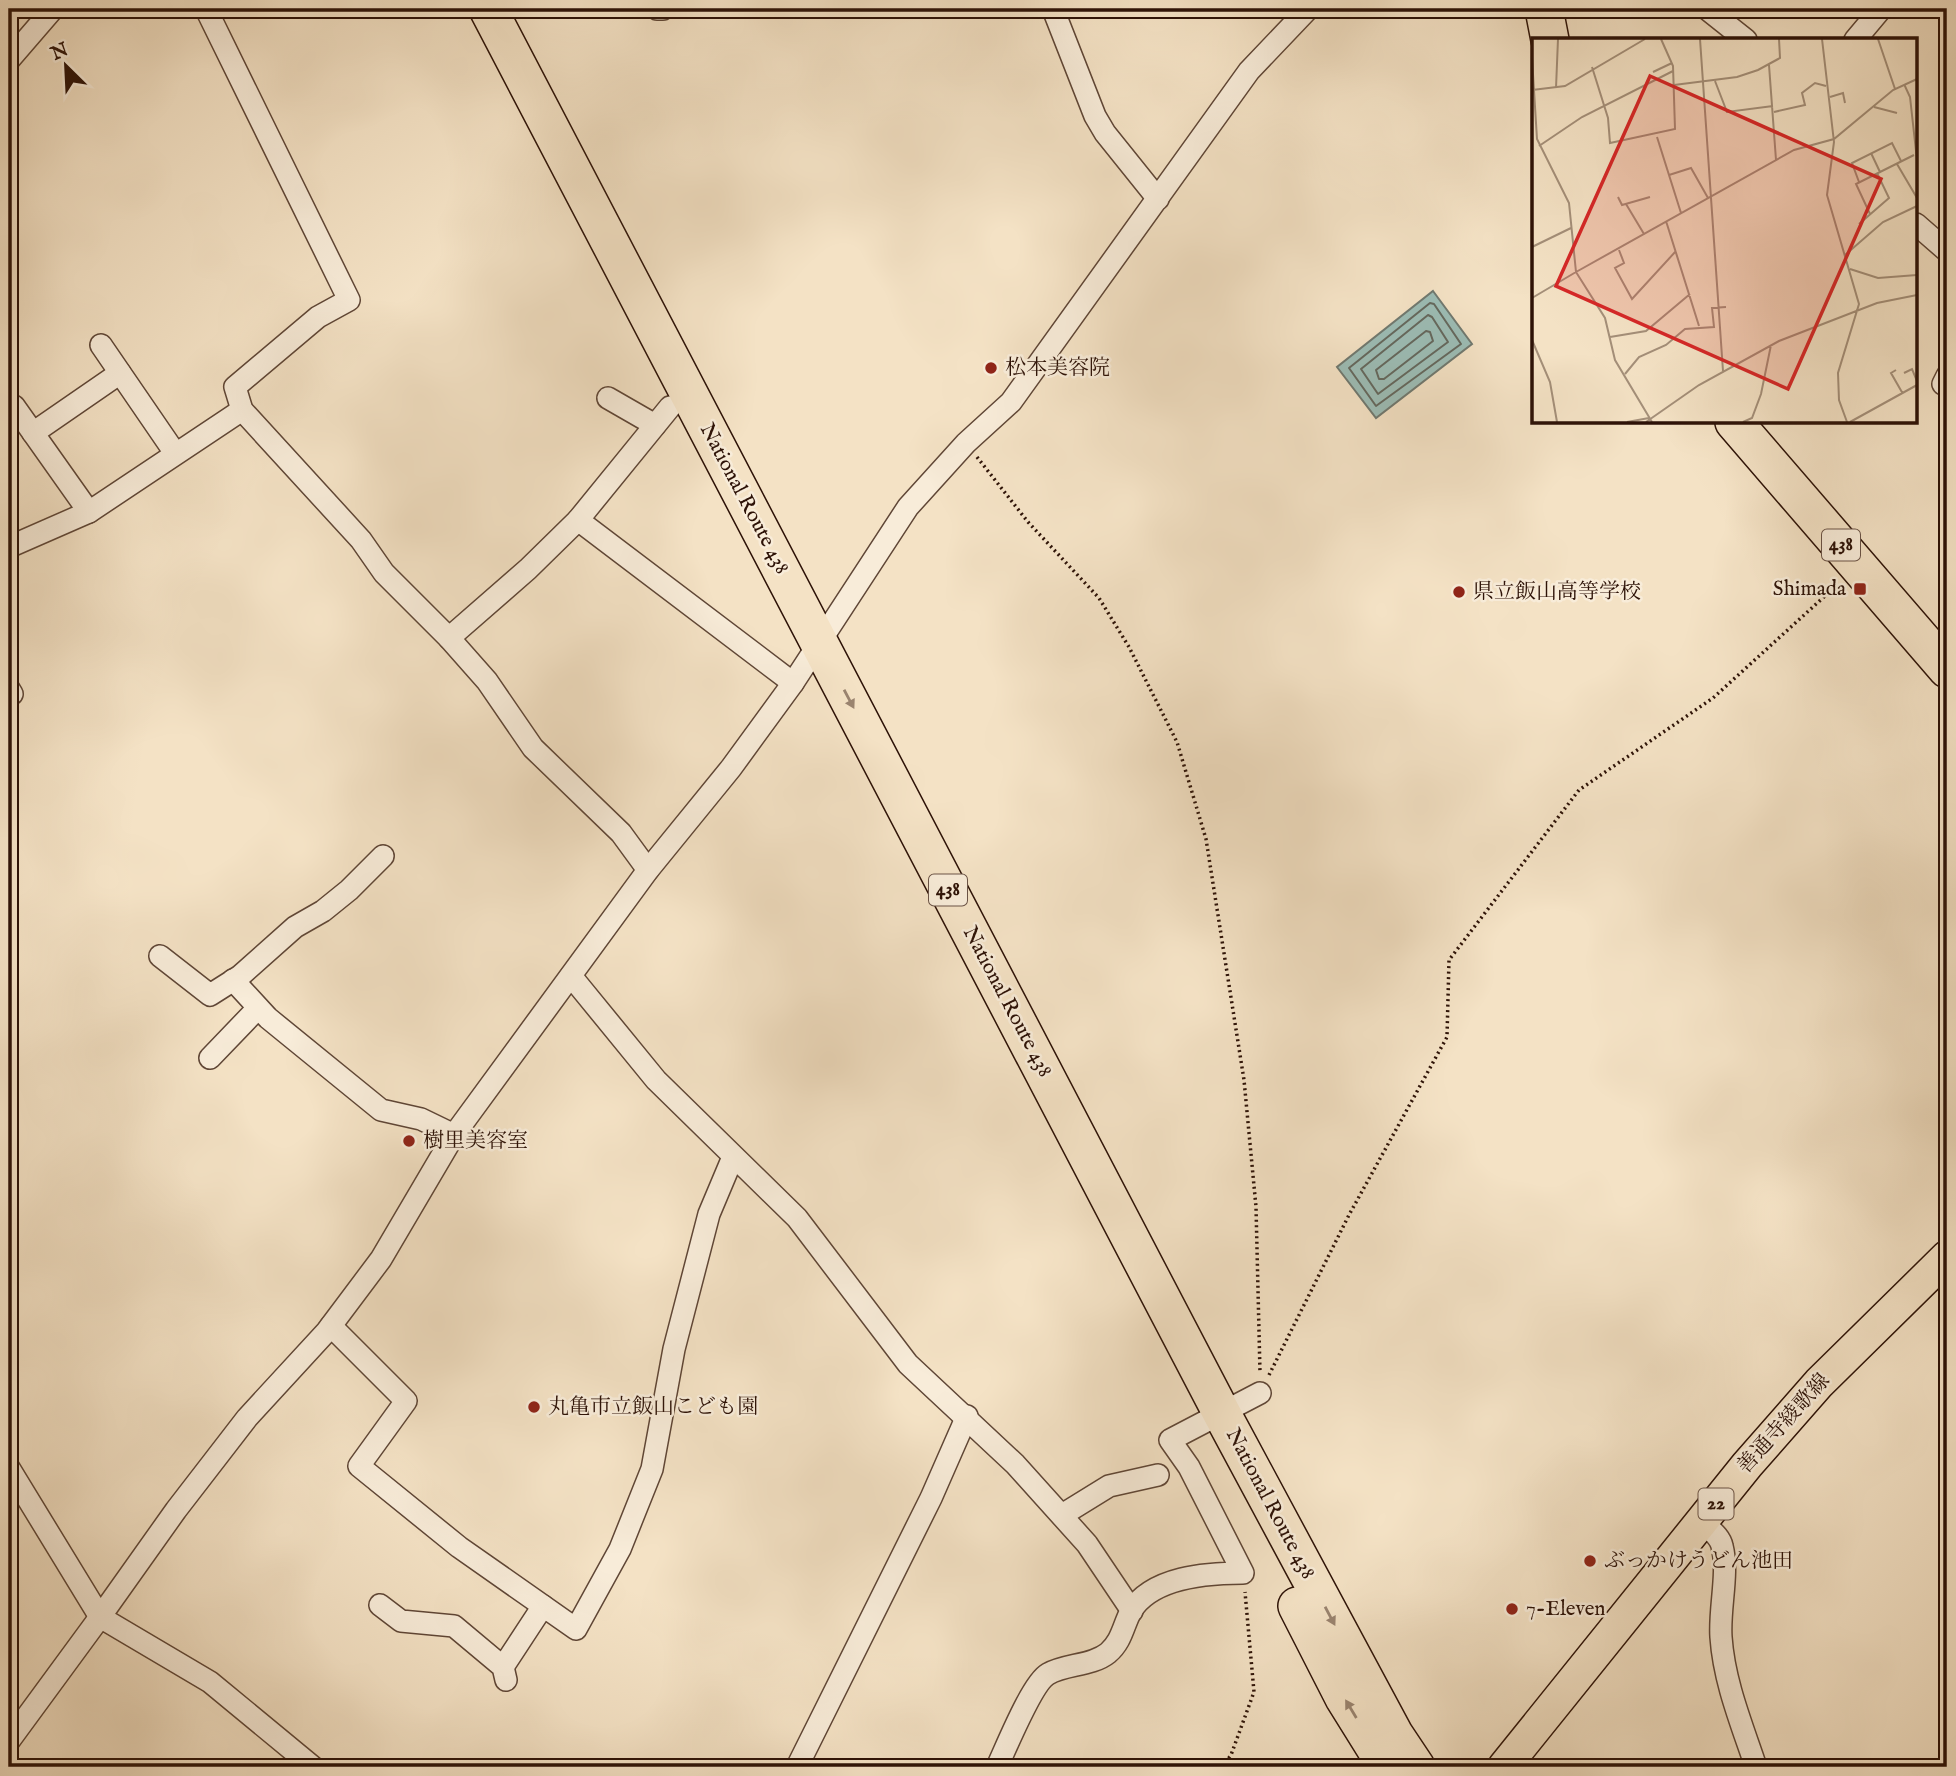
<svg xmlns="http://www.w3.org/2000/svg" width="1956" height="1776" font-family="'IM FELL English','Noto Serif JP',serif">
  <rect width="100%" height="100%" fill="#f4e2c5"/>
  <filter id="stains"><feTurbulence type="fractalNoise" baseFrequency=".00286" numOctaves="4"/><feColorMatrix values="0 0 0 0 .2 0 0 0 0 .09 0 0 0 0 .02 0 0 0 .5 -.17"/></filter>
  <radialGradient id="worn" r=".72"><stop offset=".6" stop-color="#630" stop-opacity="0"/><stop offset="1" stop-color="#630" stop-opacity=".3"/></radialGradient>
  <!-- water -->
  <polygon fill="#9cbdb6" stroke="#707970" stroke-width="2" points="1433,291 1472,344 1376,418 1337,367"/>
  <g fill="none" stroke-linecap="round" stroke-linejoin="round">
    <!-- shore -->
    <g stroke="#64685e" stroke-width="2">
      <polygon points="1430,303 1434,304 1461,344 1376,406 1349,368"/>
      <polygon points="1428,315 1432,317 1448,342 1378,394 1361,369"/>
      <polygon points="1426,331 1430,332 1433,341 1384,379 1379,379 1376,370"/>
    </g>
    <!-- street casing -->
    <g stroke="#5f4636" stroke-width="24">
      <g id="street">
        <polyline points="206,9 349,300 318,317 235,387 242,410 361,540 384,573 449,638 487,681 533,748 621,833 648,870"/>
        <polyline points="657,9 663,9"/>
        <polyline points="1053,9 1095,116 1105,133 1158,199"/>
        <polyline points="1707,9 1746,40"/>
        <polyline points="1855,40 1881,9"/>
        <polyline points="9,60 53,9"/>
        <polyline points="1916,224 1947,251"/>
        <polyline points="101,345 175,453"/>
        <polyline points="1943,384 1947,376"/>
        <polyline points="608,398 655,425"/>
        <polyline points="14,406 89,512"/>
        <polyline points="33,433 120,373"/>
        <polyline points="578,520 670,407"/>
        <polyline points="9,547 89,512 242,410"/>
        <polyline points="449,638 528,569 578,520 793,683"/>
        <polyline points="9,689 12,694"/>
        <polyline points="160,956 210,995 240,976 295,927 323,911 349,890 383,856"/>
        <polyline points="571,976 656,1080 797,1218 908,1364 1015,1464 1087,1544 1132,1611"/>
        <polyline points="233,980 268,1018 381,1110 421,1119 454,1135"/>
        <polyline points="210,1058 258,1008"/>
        <polyline points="331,1326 406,1401 359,1466 459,1547 576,1629 620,1549 652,1469 674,1349 709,1214 733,1157"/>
        <polyline points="9,1468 100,1617 176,1510 247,1418 327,1331 381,1259 454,1135 648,870 731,768 793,683 908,507 966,443 1011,402 1249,71 1308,9"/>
        <polyline points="1062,1515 1109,1486 1158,1475"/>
        <path d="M1702 1521C1709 1529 1720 1536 1722 1546 1729 1573 1719 1608 1721 1637 1724 1682 1742 1725 1756 1767"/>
        <polyline points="380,1605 401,1621 454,1626 503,1667 506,1680"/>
        <polyline points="503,1667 543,1606"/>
        <polyline points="9,1741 100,1617 210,1682 313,1767"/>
        <polyline points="797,1767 931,1498 967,1416"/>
        <path d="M997 1767C1006 1748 1032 1683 1048 1674 1065 1664 1092 1666 1108 1653 1122 1641 1123 1626 1131 1611 1152 1577 1206 1573 1243 1573L1189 1467 1170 1440 1260 1393"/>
      </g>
    </g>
    <!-- primary casing -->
    <g stroke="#2d1207" stroke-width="35">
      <polyline id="primary" points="1504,1767 1747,1465 1819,1383 1947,1257"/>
    </g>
    <!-- highway casing -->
    <g stroke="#2d1207" stroke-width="40">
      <g id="highway">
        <polyline points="488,9 1221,1412 1394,1734 1416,1767"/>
        <polyline points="1544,9 1550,40"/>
        <polyline points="1734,422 1947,669"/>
        <polyline points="1297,1606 1344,1698 1377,1751"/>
      </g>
    </g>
    <!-- path -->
    <g stroke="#2d1207" stroke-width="3.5" stroke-dasharray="2 3.5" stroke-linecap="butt">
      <polyline points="977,457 1028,522 1099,598 1129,647 1177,742 1206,839 1244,1080 1256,1207 1260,1373"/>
      <polyline points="1269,1375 1349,1215 1447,1037 1449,960 1579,790 1713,698 1837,585"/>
      <polyline points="1222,1767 1231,1755 1254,1692 1245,1592"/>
    </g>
    <!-- street -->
    <use href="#street" stroke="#f8ecd9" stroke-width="21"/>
    <!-- primary -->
    <use href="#primary" stroke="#f4e2c5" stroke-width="32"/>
    <!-- highway -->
    <use href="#highway" stroke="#f4e2c5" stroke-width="37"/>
  </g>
  <!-- one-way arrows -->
  <defs><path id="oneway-solid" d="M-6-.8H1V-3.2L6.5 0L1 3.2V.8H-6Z" transform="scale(1.75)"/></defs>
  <g fill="#9a8470">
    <use href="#oneway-solid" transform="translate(849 699) rotate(62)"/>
    <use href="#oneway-solid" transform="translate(1330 1616) rotate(62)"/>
    <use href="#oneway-solid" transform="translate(1351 1709) rotate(-121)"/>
  </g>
  <!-- markers -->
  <g fill="#8f2418" stroke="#f8ecd9" stroke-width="2.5">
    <circle cx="991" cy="368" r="7"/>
    <rect x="1853" y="582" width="14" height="14" rx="3.5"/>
    <circle cx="1459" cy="592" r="7"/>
    <circle cx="409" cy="1141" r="7"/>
    <circle cx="534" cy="1407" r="7"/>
    <circle cx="1590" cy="1561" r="7"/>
    <circle cx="1512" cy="1609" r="7"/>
  </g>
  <g text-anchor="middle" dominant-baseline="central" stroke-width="5" stroke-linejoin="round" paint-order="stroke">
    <!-- shield labels -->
    <g fill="#f8ecd9" stroke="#6a5346" stroke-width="2">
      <rect x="1822" y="529.5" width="38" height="31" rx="5"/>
      <rect x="929" y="874.5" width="38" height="31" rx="5"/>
      <rect x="1698.5" y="1488.5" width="35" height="31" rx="5"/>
    </g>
    <g font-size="19" font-weight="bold" fill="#2d1207">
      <text x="1841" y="545">438</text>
      <text x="948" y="890">438</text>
      <text x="1716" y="1504">22</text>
    </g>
    <!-- poi labels -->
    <g font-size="21" fill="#2d1207" stroke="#f8ecd9" text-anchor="start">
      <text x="1005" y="368">松本美容院</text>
      <text x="1846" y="589" text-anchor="end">Shimada</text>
      <text x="1473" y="592">県立飯山高等学校</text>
      <text x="423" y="1141">樹里美容室</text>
      <text x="548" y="1407">丸亀市立飯山こども園</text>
      <text x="1604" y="1561">ぶっかけうどん池田</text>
      <text x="1526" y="1609">7-Eleven</text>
    </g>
    <!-- street labels -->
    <g font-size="21" fill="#2d1207" stroke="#f8ecd9">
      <text transform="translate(744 499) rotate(62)">National Route 438</text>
      <text transform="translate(1007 1002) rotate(62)">National Route 438</text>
      <text transform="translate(1784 1424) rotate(-48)">善通寺綾歌線</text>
      <text transform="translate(1270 1504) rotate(62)">National Route 438</text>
    </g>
  </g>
  <!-- overview -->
  <g transform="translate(1532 38)">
    <rect width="385" height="385" fill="#f4e2c5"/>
    <path fill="none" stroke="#a48f79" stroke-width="2" d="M168 1 191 333M290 1 302 104 295 157 327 266 306 335 307 362 315 384M346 1 363 51M0 20 5 101 37 165 44 234 262 112 302 101 361 52 385 41M237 27 244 122M60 29 76 80 78 105 143 91 141 28 129 1M121 34 140 25M183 43 195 74 241 68M372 46 378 59 385 122M142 47 205 39 226 32 248 20 247 1M24 50 26 1M0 52 33 48 113 1M298 59 311 55 313 65M342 69 365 75M242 74 273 67 270 55 283 45 294 48M125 99 149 175M7 108 50 79 141 33M339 115 348 134M365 126 385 160M137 137 159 130 176 160M327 144 320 125 360 105 369 123M86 159 90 167 118 159M94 166 112 196M338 176 324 146 382 117M134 183 167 288M327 186 357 160 345 135M0 209 39 190M87 212 92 225 83 230 100 261 144 213M313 217 351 184 385 168M318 231 346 240 385 237M0 260 44 234 73 280 83 322 120 384M78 299 114 293 158 256M0 302 18 344 25 384M364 332 359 335 371 356M372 335 380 331 385 343M93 336 107 319 134 307 153 291 182 289 180 270 194 269M95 384 117 380M114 384 167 347 247 303 345 265 385 257M211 384 220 380 229 356 239 307M318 384 385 347"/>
    <path fill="#d62828" fill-opacity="0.15" stroke="#d62828" stroke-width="3.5" d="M118 38 349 141 256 351 24 248Z"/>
    <rect width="385" height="385" fill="none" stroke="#2d1207" stroke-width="3.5"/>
  </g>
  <!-- margin -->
  <rect width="1956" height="1776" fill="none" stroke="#f4e2c5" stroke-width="35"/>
  <rect x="10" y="10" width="1935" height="1755" fill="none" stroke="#2d1207" stroke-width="3.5"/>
  <rect x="18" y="18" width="1921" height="1741" fill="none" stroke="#2d1207" stroke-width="2"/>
  <!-- north arrow -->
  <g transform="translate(66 66) rotate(336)" stroke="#f8ecd9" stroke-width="5" paint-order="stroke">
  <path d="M0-5L12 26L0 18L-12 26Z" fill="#2d1207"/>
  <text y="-10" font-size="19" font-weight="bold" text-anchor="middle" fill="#2d1207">N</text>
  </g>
  <rect width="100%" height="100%" filter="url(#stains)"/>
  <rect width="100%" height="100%" fill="url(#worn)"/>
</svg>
